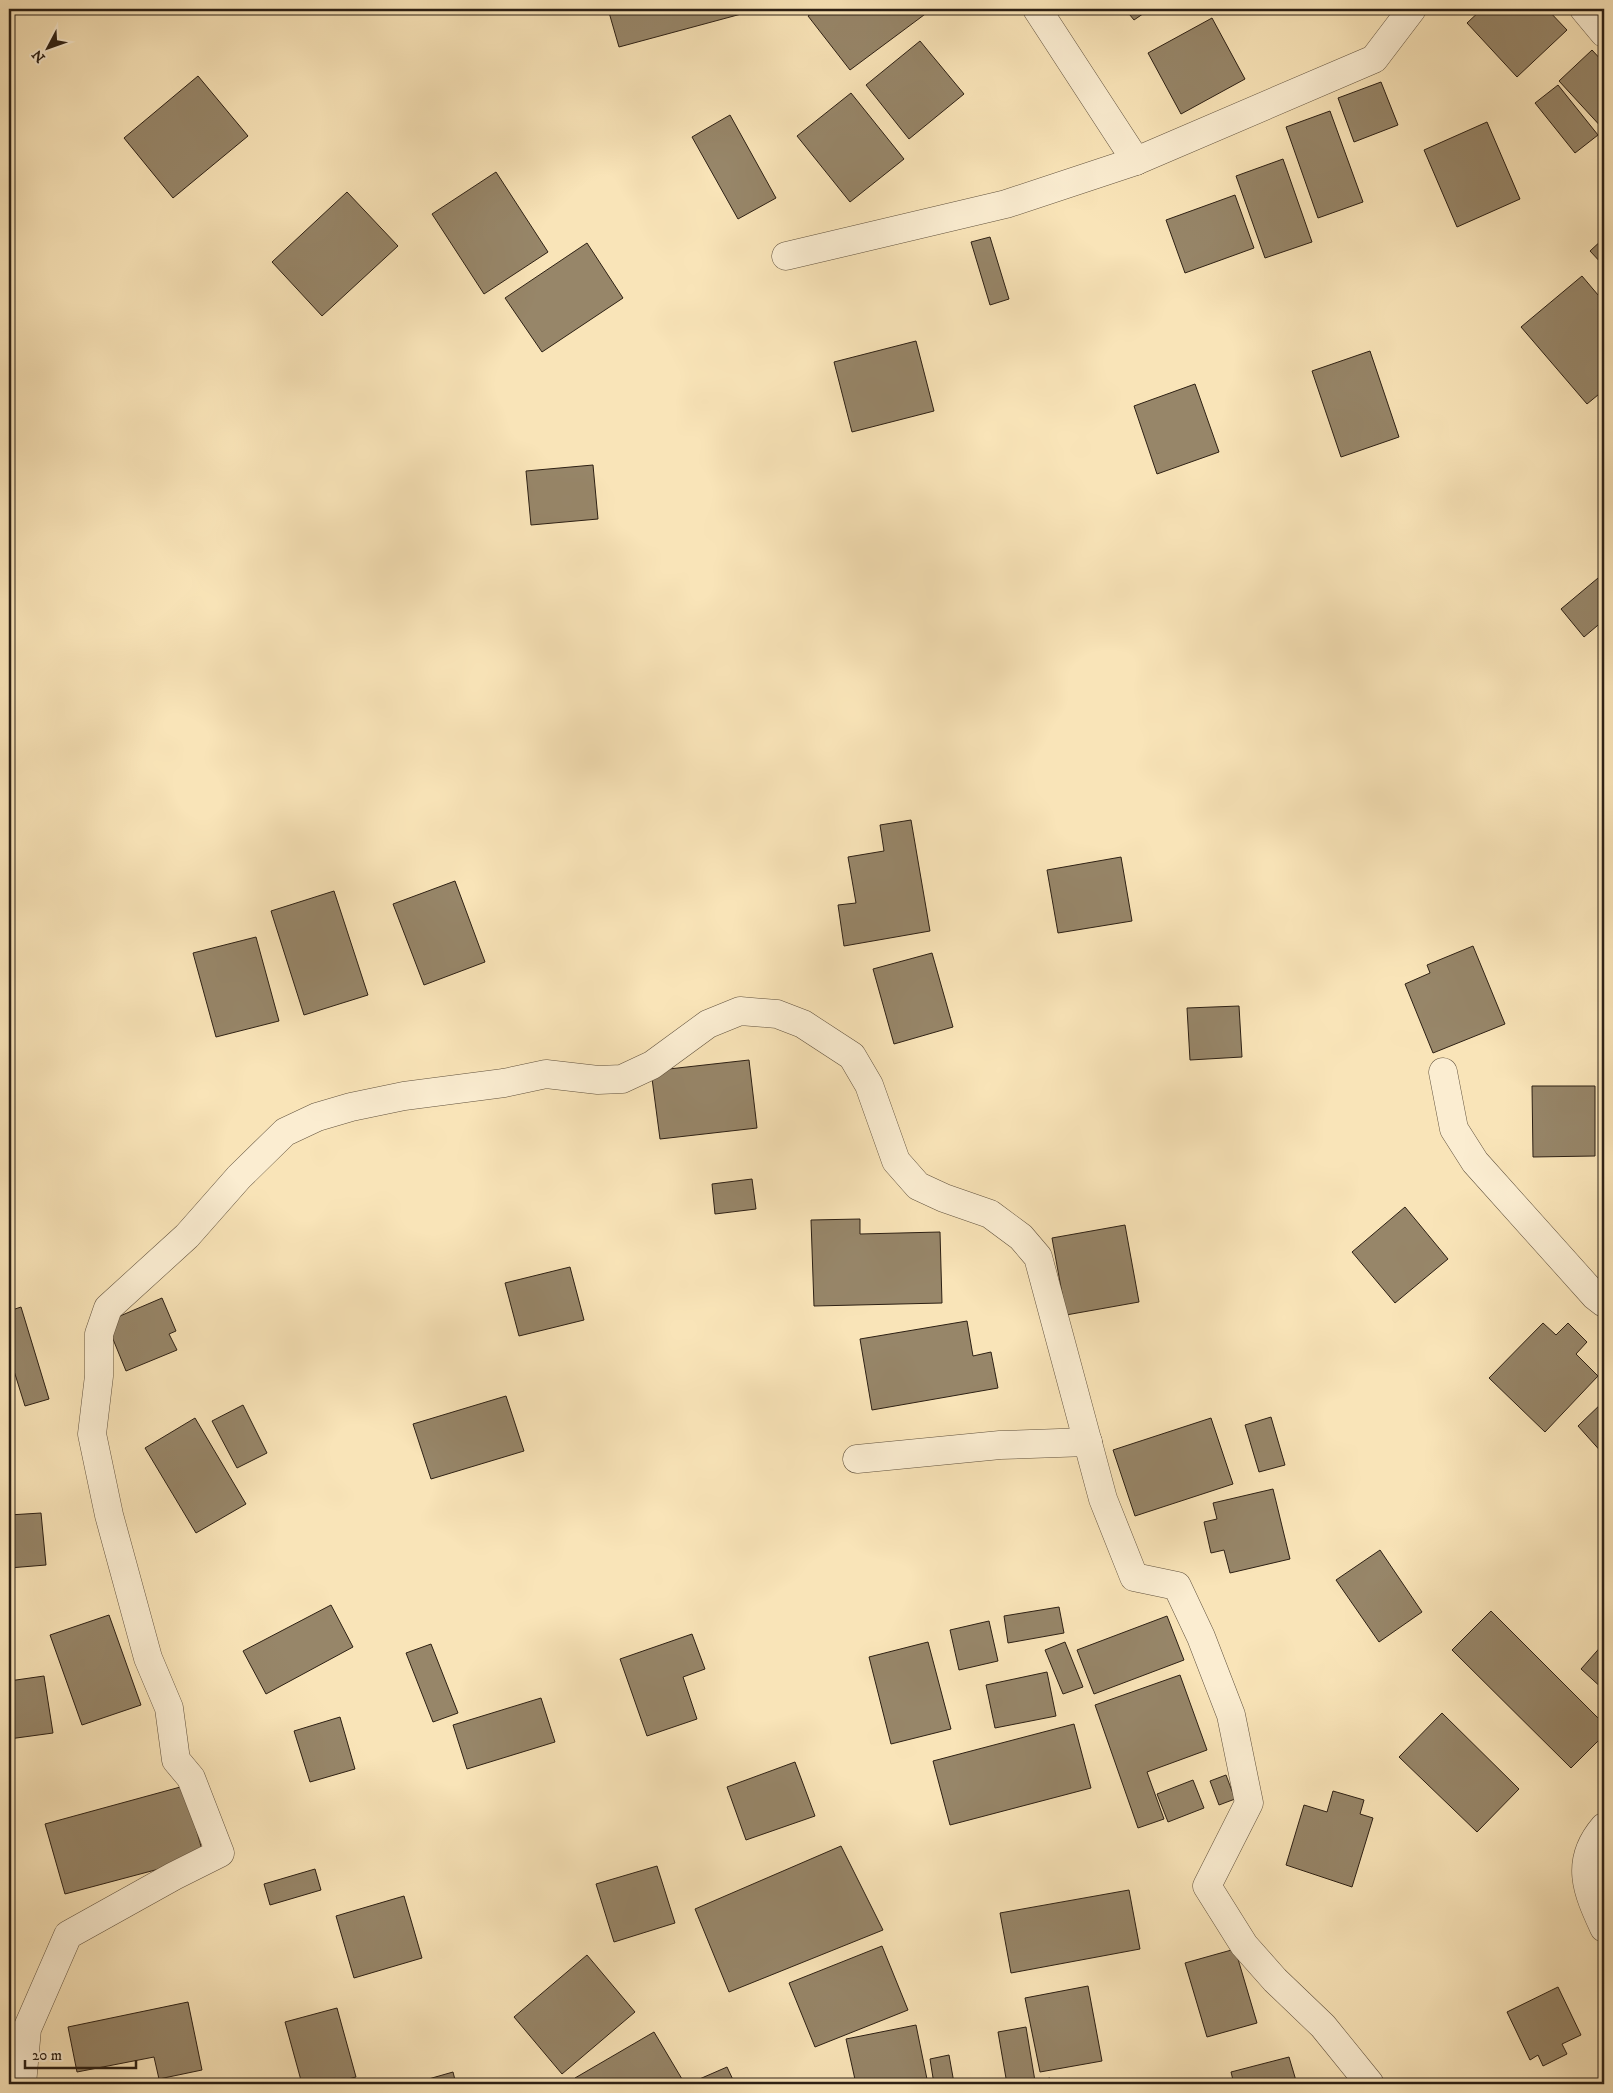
<svg xmlns="http://www.w3.org/2000/svg" width="1613" height="2093" font-family="'IM FELL DW Pica',serif">
  <rect width="100%" height="100%" fill="#f9e4b8"/>
  <filter id="stains"><feTurbulence type="fractalNoise" baseFrequency=".004" numOctaves="4"/><feColorMatrix values="0 0 0 0 .2 0 0 0 0 .09 0 0 0 0 .02 0 0 0 .5 -.17"/></filter>
  <radialGradient id="worn" r=".72"><stop offset=".6" stop-color="#630" stop-opacity="0"/><stop offset="1" stop-color="#630" stop-opacity=".3"/></radialGradient>
  <!-- building -->
  <g fill="#978669" stroke="#2d2014">
    <polygon points="608,9 755,9 756,10 619,47"/>
    <polygon points="818,9 932,9 850,70 808,16"/>
    <polygon points="1125,9 1150,9 1134,20"/>
    <polygon points="1482,9 1547,9 1567,30 1517,77 1467,23"/>
    <polygon points="1212,18 1245,79 1181,114 1148,53"/>
    <polygon points="920,41 964,94 909,139 866,85"/>
    <polygon points="1592,50 1604,63 1604,130 1559,81"/>
    <polygon points="198,76 248,136 173,198 124,138"/>
    <polygon points="1381,82 1398,125 1354,142 1338,98"/>
    <polygon points="1558,85 1598,135 1575,153 1535,103"/>
    <polygon points="851,93 904,159 850,202 797,136"/>
    <polygon points="1330,111 1363,202 1318,218 1286,127"/>
    <polygon points="730,115 776,198 738,219 692,137"/>
    <polygon points="1487,122 1520,199 1457,227 1424,150"/>
    <polygon points="1283,159 1312,242 1265,258 1236,176"/>
    <polygon points="496,172 548,252 484,294 432,214"/>
    <polygon points="347,192 398,246 322,316 272,262"/>
    <polygon points="1235,195 1254,248 1185,273 1166,220"/>
    <polygon points="990,237 1009,299 990,305 971,242"/>
    <polygon points="1604,238 1604,266 1590,251"/>
    <polygon points="587,243 623,298 542,352 505,298"/>
    <polygon points="1582,276 1604,302 1604,390 1587,404 1521,327"/>
    <polygon points="916,341 934,411 852,432 834,362"/>
    <polygon points="1370,351 1399,437 1341,457 1312,371"/>
    <polygon points="1195,384 1219,452 1157,474 1134,406"/>
    <polygon points="593,465 598,519 531,525 526,471"/>
    <polygon points="1604,573 1604,620 1584,637 1561,609"/>
    <polygon points="911,820 930,931 844,946 838,905 856,903 848,857 884,851 880,825"/>
    <polygon points="1121,857 1132,921 1058,933 1047,870"/>
    <polygon points="455,881 485,962 424,985 393,904"/>
    <polygon points="334,891 368,995 304,1015 271,911"/>
    <polygon points="256,937 279,1021 216,1037 193,953"/>
    <polygon points="1473,946 1505,1024 1433,1053 1405,984 1430,973 1427,965"/>
    <polygon points="932,953 953,1027 894,1044 873,969"/>
    <polygon points="1239,1006 1242,1057 1190,1060 1187,1008"/>
    <polygon points="749,1060 757,1128 660,1139 651,1071"/>
    <polygon points="1532,1086 1595,1086 1595,1156 1533,1157"/>
    <polygon points="752,1179 756,1209 715,1214 712,1184"/>
    <polygon points="1405,1207 1448,1259 1395,1303 1352,1252"/>
    <polygon points="860,1219 860,1234 940,1232 942,1303 814,1306 811,1220"/>
    <polygon points="1125,1225 1139,1302 1066,1315 1052,1238"/>
    <polygon points="570,1267 584,1320 519,1336 505,1283"/>
    <polygon points="162,1298 176,1331 169,1334 177,1350 126,1371 106,1322"/>
    <polygon points="21,1307 49,1399 25,1406 9,1355 9,1311"/>
    <polygon points="967,1321 973,1356 991,1352 998,1388 872,1410 860,1339"/>
    <polygon points="1543,1323 1556,1335 1568,1323 1587,1342 1576,1354 1598,1376 1545,1432 1489,1378"/>
    <polygon points="506,1396 524,1451 431,1479 413,1424"/>
    <polygon points="1604,1401 1604,1455 1578,1426"/>
    <polygon points="243,1405 267,1453 237,1468 212,1421"/>
    <polygon points="1271,1417 1285,1465 1259,1472 1245,1425"/>
    <polygon points="195,1418 246,1504 196,1533 145,1448"/>
    <polygon points="1211,1418 1233,1484 1135,1516 1113,1450"/>
    <polygon points="1273,1489 1290,1559 1230,1573 1224,1550 1211,1553 1204,1522 1217,1519 1213,1503"/>
    <polygon points="41,1513 46,1565 9,1568 9,1515"/>
    <polygon points="1380,1550 1422,1612 1379,1642 1336,1580"/>
    <polygon points="331,1605 353,1647 266,1694 243,1651"/>
    <polygon points="1059,1607 1064,1633 1008,1643 1004,1616"/>
    <polygon points="1491,1611 1604,1724 1604,1735 1571,1768 1452,1650"/>
    <polygon points="109,1615 141,1705 82,1725 50,1635"/>
    <polygon points="1167,1616 1184,1660 1094,1694 1077,1650"/>
    <polygon points="989,1621 998,1661 959,1670 950,1630"/>
    <polygon points="692,1634 705,1669 683,1677 697,1719 647,1736 620,1659"/>
    <polygon points="928,1642 951,1729 891,1744 869,1657"/>
    <polygon points="1065,1642 1083,1687 1063,1694 1045,1650"/>
    <polygon points="1604,1643 1604,1690 1581,1669"/>
    <polygon points="431,1644 458,1713 433,1722 406,1653"/>
    <polygon points="1047,1672 1056,1716 995,1728 986,1685"/>
    <polygon points="1180,1675 1207,1750 1147,1772 1164,1819 1138,1828 1095,1705"/>
    <polygon points="44,1676 53,1733 9,1739 9,1681"/>
    <polygon points="541,1698 555,1742 467,1769 453,1725"/>
    <polygon points="1442,1713 1519,1789 1477,1832 1399,1757"/>
    <polygon points="340,1717 355,1769 310,1782 294,1731"/>
    <polygon points="1074,1724 1091,1788 950,1825 933,1761"/>
    <polygon points="795,1762 815,1816 746,1840 727,1787"/>
    <polygon points="1226,1775 1235,1799 1219,1805 1210,1781"/>
    <polygon points="1193,1780 1204,1808 1168,1822 1157,1794"/>
    <polygon points="184,1786 204,1857 65,1894 45,1824"/>
    <polygon points="1333,1791 1364,1800 1360,1814 1373,1818 1352,1887 1286,1865 1304,1805 1327,1812"/>
    <polygon points="841,1846 883,1930 729,1992 695,1909"/>
    <polygon points="657,1866 675,1923 614,1942 596,1884"/>
    <polygon points="315,1869 321,1890 270,1905 264,1884"/>
    <polygon points="1129,1890 1140,1949 1011,1973 1000,1913"/>
    <polygon points="404,1896 422,1958 354,1978 336,1916"/>
    <polygon points="882,1946 908,2010 815,2047 789,1983"/>
    <polygon points="1235,1949 1257,2023 1207,2037 1185,1963"/>
    <polygon points="587,1955 635,2012 562,2074 514,2017"/>
    <polygon points="1088,1986 1102,2061 1040,2072 1025,1998"/>
    <polygon points="1558,1987 1581,2035 1562,2044 1567,2054 1543,2066 1538,2055 1530,2060 1507,2012"/>
    <polygon points="188,2002 202,2070 159,2079 154,2057 77,2072 68,2027"/>
    <polygon points="337,2008 356,2077 328,2084 302,2084 285,2022"/>
    <polygon points="916,2025 928,2084 856,2084 846,2039"/>
    <polygon points="1026,2027 1035,2081 1050,2078 1051,2084 1007,2084 998,2032"/>
    <polygon points="654,2032 682,2079 672,2084 579,2084 575,2078"/>
    <polygon points="949,2055 954,2083 934,2084 930,2059"/>
    <polygon points="1289,2057 1297,2084 1234,2084 1231,2072"/>
    <polygon points="727,2067 735,2084 688,2084"/>
    <polygon points="453,2072 456,2084 411,2084"/>
  </g>
  <g fill="none" stroke-linecap="round" stroke-linejoin="round">
    <!-- minor casing -->
    <g stroke="#60513d" stroke-width="29">
      <g id="minor">
        <polyline points="1037,9 1136,161"/>
        <polyline points="1584,9 1604,33"/>
        <polyline points="786,256 1006,204 1136,161 1374,59 1412,9"/>
        <polyline points="1443,1072 1454,1129 1475,1162 1595,1296 1604,1303"/>
        <polyline points="857,1459 1000,1445 1088,1442"/>
        <path d="M1604 1827C1574 1862 1587 1891 1604 1928"/>
        <polyline points="22,2084 27,2029 68,1935 174,1876 220,1853 191,1778 176,1760 169,1708 148,1658 109,1515 92,1434 99,1376 99,1334 108,1308 187,1236 239,1177 285,1132 317,1117 351,1107 404,1096 504,1083 546,1074 598,1080 622,1079 652,1065 708,1024 740,1011 777,1014 803,1024 852,1056 869,1085 896,1161 918,1186 944,1198 990,1214 1021,1237 1038,1257 1103,1499 1134,1577 1177,1586 1201,1637 1231,1715 1249,1803 1207,1886 1244,1945 1275,1980 1323,2026 1370,2084"/>
      </g>
    </g>
    <!-- minor -->
    <use href="#minor" stroke="#fbedd1" stroke-width="28"/>
  </g>
  <!-- margin -->
  <rect width="1613" height="2093" fill="none" stroke="#f9e4b8" stroke-width="30"/>
  <rect x="10" y="10" width="1593" height="2073" fill="none" stroke="#2d2014" stroke-width="2.5"/>
  <rect x="15" y="15" width="1583" height="2063" fill="none" stroke="#2d2014"/>
  <!-- north arrow -->
  <g transform="translate(48 48) rotate(229)" stroke="#fbedd1" stroke-width="4" paint-order="stroke">
  <path d="M0-4L9 19L0 12L-9 19Z" fill="#2d2014"/>
  <text y="-8" font-size="14" font-weight="bold" text-anchor="middle" fill="#2d2014">N</text>
  </g>
  <!-- scale -->
  <path d="M25 2060v8h111v-8" fill="none" stroke="#2d2014" stroke-width="2.5"/>
  <text x="32" y="2060" font-size="15" fill="#2d2014" stroke="#fbedd1" stroke-width="4" paint-order="stroke">20 m</text>
  <rect width="100%" height="100%" filter="url(#stains)"/>
  <rect width="100%" height="100%" fill="url(#worn)"/>
</svg>
